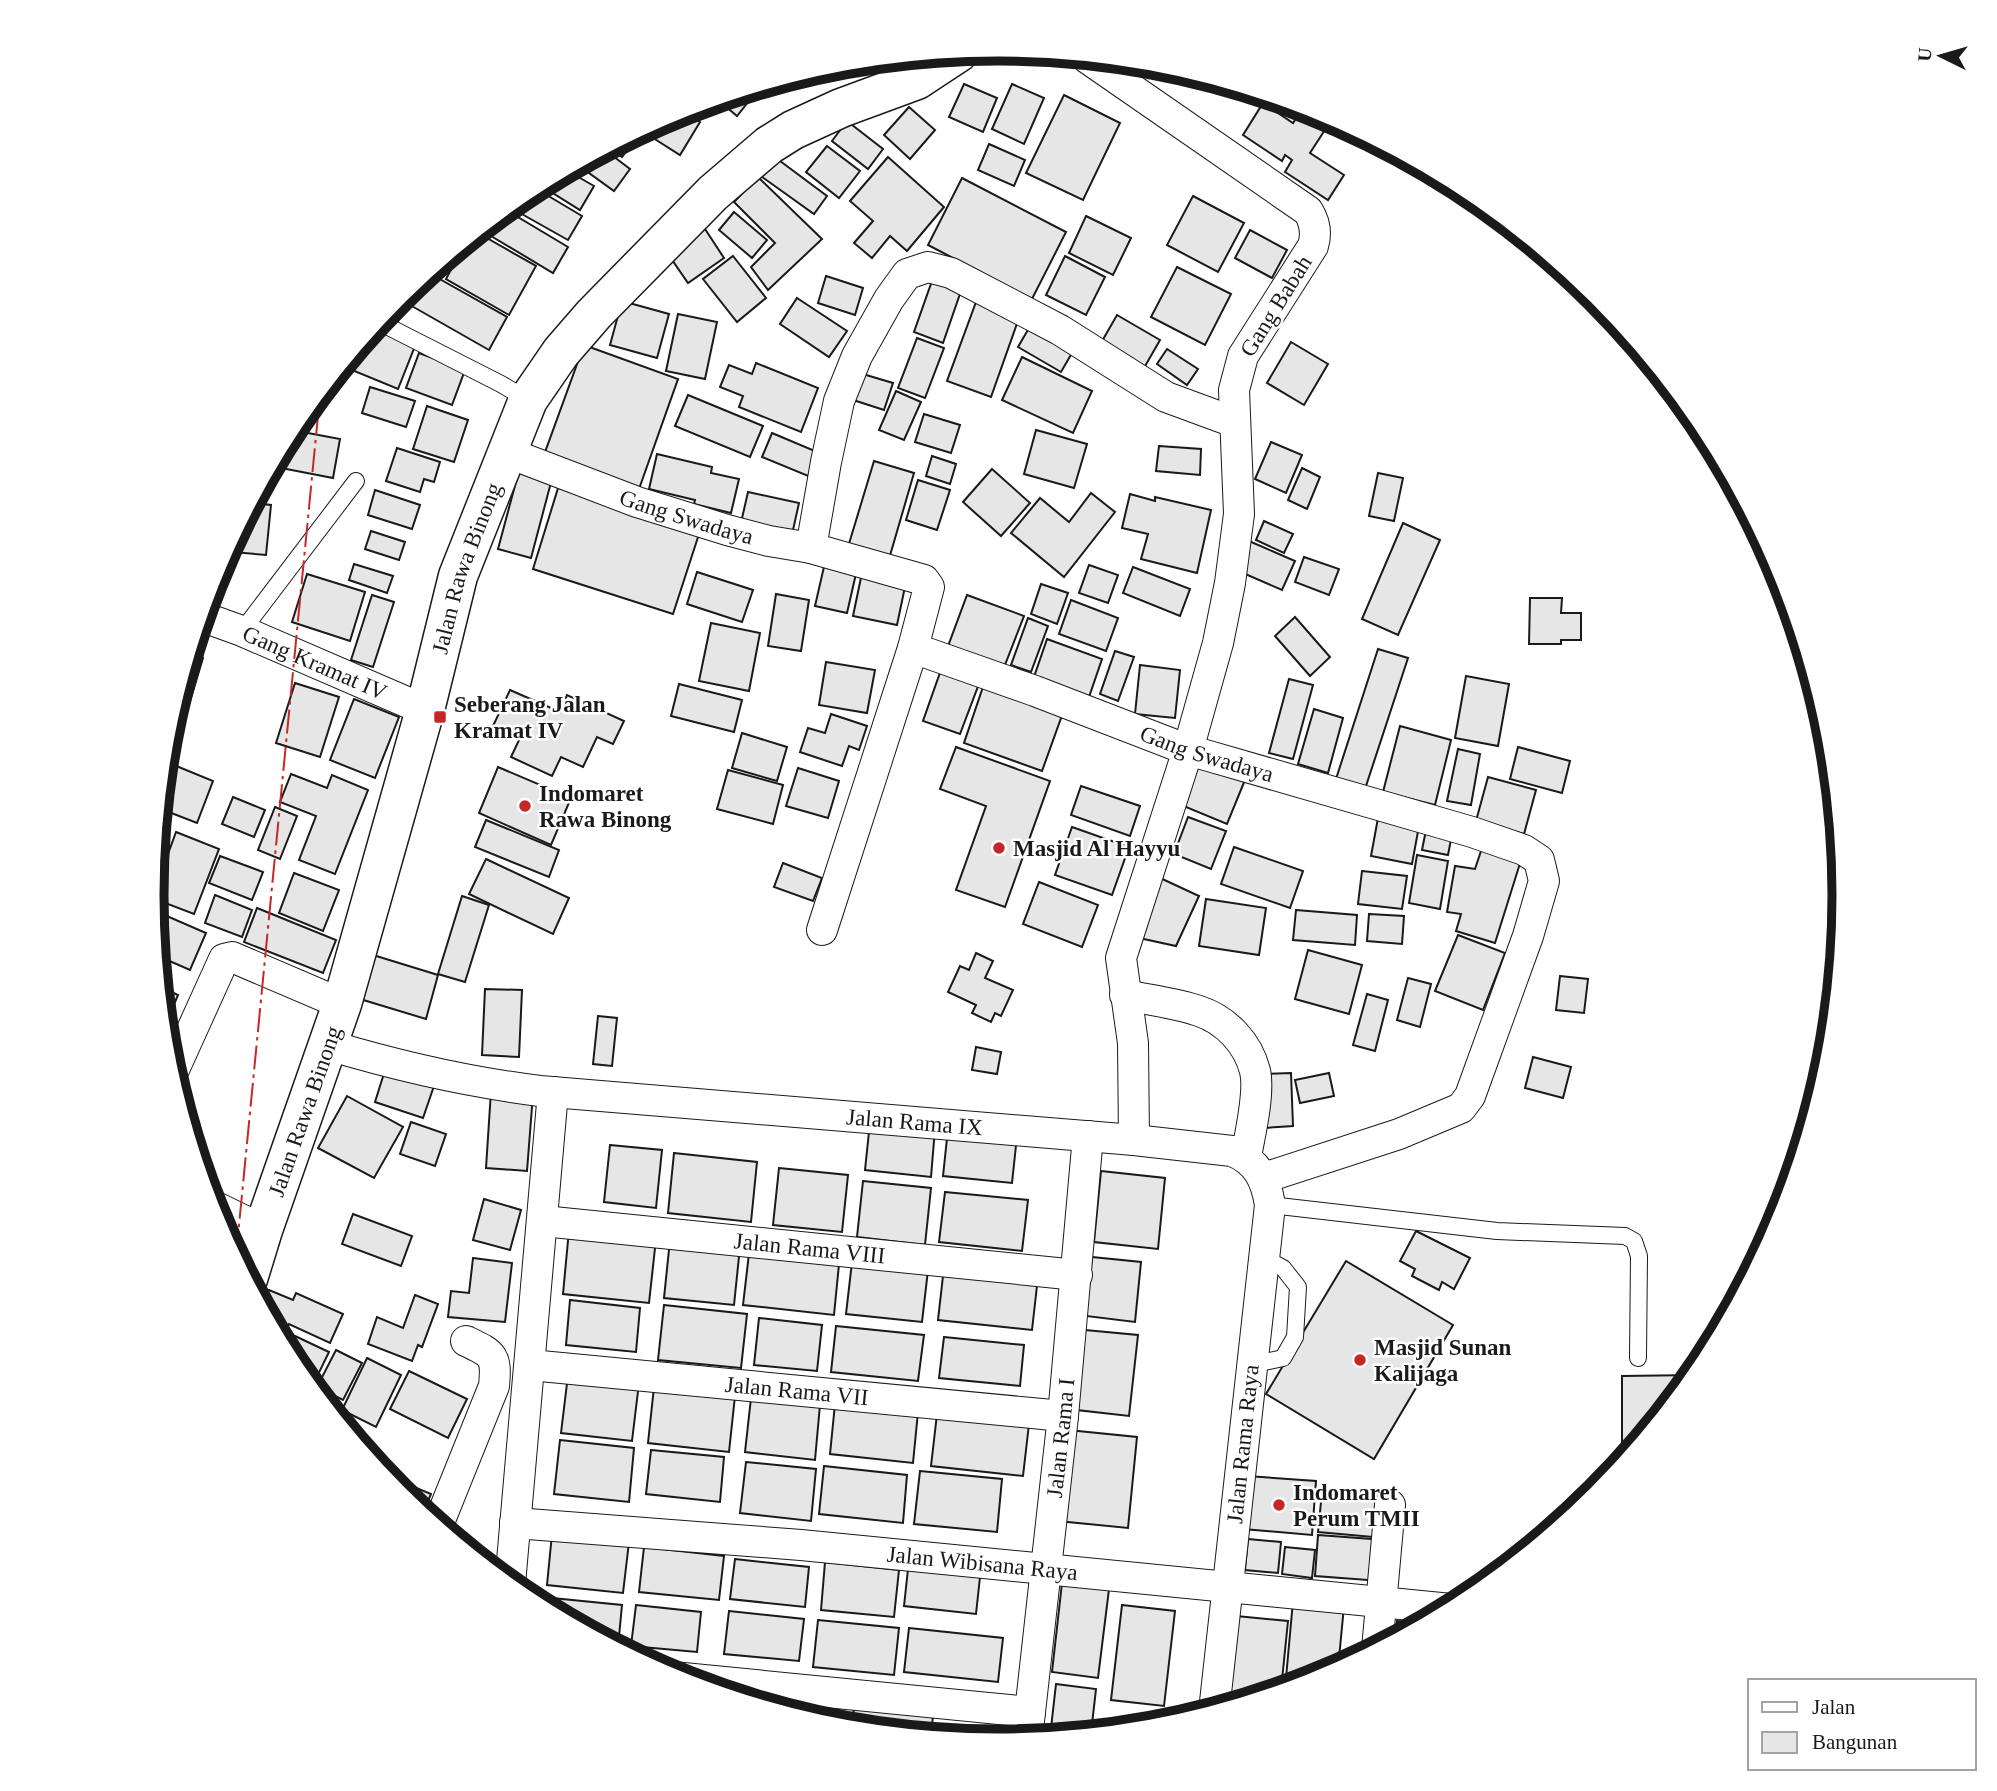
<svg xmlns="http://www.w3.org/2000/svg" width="1997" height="1791" font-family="'Times New Roman',serif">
  <rect width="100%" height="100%" fill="#fff"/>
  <!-- building -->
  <g fill="#e6e6e6" stroke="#1a1a1a" stroke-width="2">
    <polygon points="964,84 997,98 983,132 949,117"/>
    <polygon points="1012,84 1044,98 1024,144 992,129"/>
    <polygon points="760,87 737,116 718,100"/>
    <polygon points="1258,94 1288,103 1283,111"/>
    <polygon points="1064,95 1120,123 1083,200 1026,173"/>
    <polygon points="1263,103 1293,123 1303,108 1332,119 1310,153 1344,175 1328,200 1285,172 1292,160 1285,155 1282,161 1243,135"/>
    <polygon points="909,107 935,130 910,159 884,135"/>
    <polygon points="682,111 700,122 680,155 650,136 658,122"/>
    <polygon points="847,121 883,149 868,169 832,141"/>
    <polygon points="641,131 622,157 610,148"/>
    <polygon points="989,144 1025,160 1014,186 978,170"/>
    <polygon points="827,146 860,171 839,198 806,172"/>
    <polygon points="605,150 630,169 614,191 578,165"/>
    <polygon points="772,155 827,196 814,214 758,174"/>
    <polygon points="888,157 944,207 907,251 890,236 872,258 854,243 873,221 850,201"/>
    <polygon points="568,171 594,186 580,210 540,185"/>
    <polygon points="758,177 822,239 768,290 751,267 775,243 734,202"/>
    <polygon points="962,178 1066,232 1032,299 928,245"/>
    <polygon points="535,188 582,216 568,240 520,213"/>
    <polygon points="1193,196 1244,223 1218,272 1167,245"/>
    <polygon points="506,210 568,247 553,273 481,230"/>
    <polygon points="734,212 767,240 752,258 719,230"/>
    <polygon points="1086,216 1131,238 1113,275 1069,253"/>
    <polygon points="705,229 724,258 688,283 668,254"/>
    <polygon points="1250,230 1287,250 1272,278 1235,258"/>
    <polygon points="478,233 536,266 509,315 446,279 465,243"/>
    <polygon points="733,256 766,298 737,322 703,279"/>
    <polygon points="1065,256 1105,277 1086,315 1046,295"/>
    <polygon points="1177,267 1231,294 1205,345 1151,317"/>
    <polygon points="429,273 507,317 489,350 410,305"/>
    <polygon points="826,276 863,288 855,315 818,303"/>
    <polygon points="933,278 962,288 943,343 914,332"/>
    <polygon points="797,298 847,331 829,357 780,324"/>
    <polygon points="622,301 669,314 657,358 610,345"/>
    <polygon points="976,302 1019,318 991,397 947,381"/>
    <polygon points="678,314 717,322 705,379 666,371"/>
    <polygon points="1117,315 1160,340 1144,368 1101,343"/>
    <polygon points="1033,321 1076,346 1061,372 1018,347"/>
    <polygon points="374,329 415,346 398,389 347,368 352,355"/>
    <polygon points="917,338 944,348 925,398 898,388"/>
    <polygon points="1291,342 1328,364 1304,405 1267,383"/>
    <polygon points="584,345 678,379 639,489 544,455"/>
    <polygon points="1167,349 1198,369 1187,385 1157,364"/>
    <polygon points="419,353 465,370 452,405 406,388"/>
    <polygon points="1022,357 1092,391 1073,433 1002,400"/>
    <polygon points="756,363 818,388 801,432 739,407 743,396 720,387 729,365 752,374"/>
    <polygon points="856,372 893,383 884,410 847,398"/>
    <polygon points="370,387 415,401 406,427 362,413"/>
    <polygon points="896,391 921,402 904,440 879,430"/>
    <polygon points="688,395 763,426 750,457 675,426"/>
    <polygon points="427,406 468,420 454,462 413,449"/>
    <polygon points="924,414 960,425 951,453 915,442"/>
    <polygon points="292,430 340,439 333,478 276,467 278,457"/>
    <polygon points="1036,430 1087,444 1074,488 1024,474"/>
    <polygon points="772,433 822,454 813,478 762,457"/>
    <polygon points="1271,442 1302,455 1286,493 1255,479"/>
    <polygon points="1159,446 1201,449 1200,475 1156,471"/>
    <polygon points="397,448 440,462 434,482 424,479 420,492 386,481"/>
    <polygon points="657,454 712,467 711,473 739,479 731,513 694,504 695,500 649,489"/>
    <polygon points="932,456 956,464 950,484 926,476"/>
    <polygon points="874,461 914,473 889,559 848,547"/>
    <polygon points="521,463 554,471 531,558 498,549"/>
    <polygon points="272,468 267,492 260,490"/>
    <polygon points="1302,468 1320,477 1307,509 1288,500"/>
    <polygon points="992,469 1030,503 1001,536 963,502"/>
    <polygon points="1378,473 1403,478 1394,521 1369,516"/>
    <polygon points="918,480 950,490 937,530 906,520"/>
    <polygon points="559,485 700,531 673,614 533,569"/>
    <polygon points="375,490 420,505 412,529 368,515"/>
    <polygon points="748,492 799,503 791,539 740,527"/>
    <polygon points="1091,493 1115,512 1064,577 1011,533 1040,498 1069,522"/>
    <polygon points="1130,494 1155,501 1155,497 1211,510 1197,573 1141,559 1148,534 1122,528"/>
    <polygon points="253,503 271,505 266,555 233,552 232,560 223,559"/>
    <polygon points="1264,521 1293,534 1284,553 1256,540"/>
    <polygon points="1403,523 1440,540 1398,635 1362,619"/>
    <polygon points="371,531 405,542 399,560 365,549"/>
    <polygon points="1249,541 1295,561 1282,590 1236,570"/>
    <polygon points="1304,557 1339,569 1329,595 1295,582"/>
    <polygon points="826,558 858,565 847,613 815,606"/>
    <polygon points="354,564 393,576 387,593 349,580"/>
    <polygon points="1089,565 1118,575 1108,603 1079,593"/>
    <polygon points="1133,567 1190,589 1180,616 1123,593"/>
    <polygon points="863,568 907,577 897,625 853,616"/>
    <polygon points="697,572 753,590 742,622 687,604"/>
    <polygon points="307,574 365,592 350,641 292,622"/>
    <polygon points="1041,584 1068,593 1057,624 1031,614"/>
    <polygon points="776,594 809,600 801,651 768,646"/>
    <polygon points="372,595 394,602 373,667 351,660"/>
    <polygon points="967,595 1024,616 1003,670 947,649"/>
    <polygon points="1530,598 1562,598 1561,613 1581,613 1581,640 1561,640 1561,644 1529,644"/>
    <polygon points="1071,600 1118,618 1106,651 1059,634"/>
    <polygon points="1295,617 1330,657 1310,676 1275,636"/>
    <polygon points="1028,618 1048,626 1031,672 1011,665"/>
    <polygon points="711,623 760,633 749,691 699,681"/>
    <polygon points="1047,639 1102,659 1088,700 1033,680"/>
    <polygon points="1378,649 1408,658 1365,789 1336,779"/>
    <polygon points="1115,651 1134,657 1118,701 1100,694"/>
    <polygon points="191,654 203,658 188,708 176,705"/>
    <polygon points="826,662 875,670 867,713 819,705"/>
    <polygon points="1140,665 1180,670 1175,718 1135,714"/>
    <polygon points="942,667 980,681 960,734 923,721"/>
    <polygon points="1466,676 1509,684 1498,746 1455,738"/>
    <polygon points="986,678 1065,707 1042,771 964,743"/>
    <polygon points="1289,679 1313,685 1293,759 1269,753"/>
    <polygon points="295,683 339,697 320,757 276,743"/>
    <polygon points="679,684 742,700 734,732 671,716"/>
    <polygon points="510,690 560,712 567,695 624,721 613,744 597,737 583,767 561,757 552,776 511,757 520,738 493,726"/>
    <polygon points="354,699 399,717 375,778 330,760"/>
    <polygon points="1314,709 1343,718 1328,773 1298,764"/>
    <polygon points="831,714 867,726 859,750 849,746 842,766 800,752 808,728 825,733"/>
    <polygon points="1400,726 1451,740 1435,805 1383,792"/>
    <polygon points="742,733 787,747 777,781 732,768"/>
    <polygon points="956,747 1050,781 1005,907 956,890 986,806 940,789"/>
    <polygon points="1518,747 1570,761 1562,793 1510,779"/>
    <polygon points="1458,749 1480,754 1471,805 1447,801"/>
    <polygon points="1198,762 1245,780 1227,824 1181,805"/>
    <polygon points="169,763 213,781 197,823 161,809 164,778"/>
    <polygon points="498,767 571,798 551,845 479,813"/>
    <polygon points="798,768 839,781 828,818 786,806"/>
    <polygon points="728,770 783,785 773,824 717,809"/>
    <polygon points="291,774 327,788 332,775 368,790 335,874 299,860 316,816 280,802"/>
    <polygon points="1488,777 1536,790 1524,834 1476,821"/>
    <polygon points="1081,786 1140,806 1130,836 1071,815"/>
    <polygon points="233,797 265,810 254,837 222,824"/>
    <polygon points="275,807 297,816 280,859 258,850"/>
    <polygon points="160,817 169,821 160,846 157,845"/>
    <polygon points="1188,817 1226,831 1211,869 1174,854"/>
    <polygon points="1378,818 1419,826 1412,864 1371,856"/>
    <polygon points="486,820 559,850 549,877 475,847"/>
    <polygon points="1427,825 1453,829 1448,855 1422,850"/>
    <polygon points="1072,827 1129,847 1112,895 1055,875"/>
    <polygon points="176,832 219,849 194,914 152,898"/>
    <polygon points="1483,845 1522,857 1495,943 1456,931 1461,914 1447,912 1455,866 1475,869"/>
    <polygon points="1234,847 1303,871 1290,908 1221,884"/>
    <polygon points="1417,855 1448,861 1440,909 1409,903"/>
    <polygon points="220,856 263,872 252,900 209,883"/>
    <polygon points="486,859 569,898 553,934 469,894"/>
    <polygon points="783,863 822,878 813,901 774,887"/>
    <polygon points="1362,871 1407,876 1402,909 1358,904"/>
    <polygon points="294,873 339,890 323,931 279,913"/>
    <polygon points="1158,877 1199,896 1176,946 1130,936"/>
    <polygon points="1039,882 1098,905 1082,947 1023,924"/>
    <polygon points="215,895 252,910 242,937 205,923"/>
    <polygon points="462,896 489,905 465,982 438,974"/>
    <polygon points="1206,899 1266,908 1259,955 1199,946"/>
    <polygon points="257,908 336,940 323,973 244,942"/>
    <polygon points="153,910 206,933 190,970 158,956"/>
    <polygon points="1296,910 1357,915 1355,945 1293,940"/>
    <polygon points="1369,914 1404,916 1402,944 1367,941"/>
    <polygon points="1458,935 1505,953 1483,1010 1435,991"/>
    <polygon points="1308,950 1362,965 1349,1014 1295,999"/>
    <polygon points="976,953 993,961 985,978 1013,990 1001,1016 995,1013 991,1022 972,1013 976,1005 948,992 960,966 969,970"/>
    <polygon points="373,955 438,975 426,1019 360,999"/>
    <polygon points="1560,976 1588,979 1584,1013 1556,1010"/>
    <polygon points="1408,978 1431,984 1420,1027 1397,1020"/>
    <polygon points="161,987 178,995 165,1026"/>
    <polygon points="485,989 522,990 519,1057 482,1055"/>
    <polygon points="1367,994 1388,1000 1375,1051 1353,1045"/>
    <polygon points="598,1016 617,1018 612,1066 593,1064"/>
    <polygon points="976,1047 1001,1052 997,1074 972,1070"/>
    <polygon points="1533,1057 1571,1067 1563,1098 1525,1088"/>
    <polygon points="386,1067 435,1083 423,1118 375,1102"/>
    <polygon points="1291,1073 1293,1126 1264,1128 1261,1074"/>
    <polygon points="1329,1073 1334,1096 1300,1103 1295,1080"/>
    <polygon points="491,1091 533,1094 527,1171 486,1168"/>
    <polygon points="347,1096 403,1127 374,1178 318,1148"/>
    <polygon points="411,1122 446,1134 435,1166 400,1154"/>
    <polygon points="870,1122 935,1129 931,1177 865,1170"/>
    <polygon points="948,1129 1017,1136 1012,1183 943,1176"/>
    <polygon points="610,1145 662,1150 656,1208 604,1202"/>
    <polygon points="674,1153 757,1162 751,1222 668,1213"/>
    <polygon points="779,1168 848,1175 842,1232 773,1225"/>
    <polygon points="1101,1171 1165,1178 1158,1249 1094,1242"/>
    <polygon points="863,1181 931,1188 925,1245 857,1237"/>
    <polygon points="945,1192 1028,1200 1022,1251 939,1242"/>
    <polygon points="484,1199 521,1210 510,1250 473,1240"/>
    <polygon points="353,1214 412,1236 401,1266 342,1244"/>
    <polygon points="569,1230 656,1239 649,1303 563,1294"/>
    <polygon points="1416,1231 1470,1258 1454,1289 1442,1282 1439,1290 1412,1276 1415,1269 1400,1261"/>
    <polygon points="670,1240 740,1247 734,1305 664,1298"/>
    <polygon points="750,1245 840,1254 834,1315 743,1305"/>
    <polygon points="1092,1257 1141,1262 1135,1322 1086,1316"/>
    <polygon points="473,1258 512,1263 505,1322 448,1317 451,1291 469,1293"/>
    <polygon points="1346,1261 1453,1325 1374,1459 1266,1394"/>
    <polygon points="852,1262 928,1270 922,1322 846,1314"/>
    <polygon points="944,1267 1038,1277 1032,1330 938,1320"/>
    <polygon points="269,1290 293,1300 296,1293 343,1314 330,1343 289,1324 286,1332 274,1327 262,1305"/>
    <polygon points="415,1295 438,1304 422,1347 418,1345 412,1361 368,1344 377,1317 403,1328"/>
    <polygon points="570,1300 640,1308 636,1352 566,1345"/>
    <polygon points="664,1305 747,1314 741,1368 658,1360"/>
    <polygon points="759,1318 822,1325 817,1371 754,1365"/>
    <polygon points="836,1326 924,1335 918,1381 831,1372"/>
    <polygon points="1085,1330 1138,1335 1129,1416 1077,1410"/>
    <polygon points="295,1336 329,1352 312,1387 294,1365 288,1353"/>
    <polygon points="944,1337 1024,1345 1020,1386 939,1378"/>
    <polygon points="336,1350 362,1363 343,1400 317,1387"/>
    <polygon points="367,1358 401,1375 376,1427 342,1410"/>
    <polygon points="409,1371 467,1399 448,1438 390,1409"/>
    <polygon points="568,1375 639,1383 632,1441 561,1433"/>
    <polygon points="1695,1375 1622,1464 1622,1376"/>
    <polygon points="654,1387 735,1396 729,1452 648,1443"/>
    <polygon points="751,1398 820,1405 815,1460 745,1452"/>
    <polygon points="835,1404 918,1412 913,1463 830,1454"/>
    <polygon points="937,1414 1029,1424 1023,1476 931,1466"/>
    <polygon points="1068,1430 1137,1437 1128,1528 1058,1521"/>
    <polygon points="560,1440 634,1448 629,1502 554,1494"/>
    <polygon points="651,1450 724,1457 720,1502 646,1494"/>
    <polygon points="746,1462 816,1469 811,1521 740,1513"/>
    <polygon points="824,1466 907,1475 903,1523 819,1514"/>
    <polygon points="920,1471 1002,1479 997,1532 914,1524"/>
    <polygon points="383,1474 431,1494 423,1513 400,1494"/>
    <polygon points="1247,1476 1316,1481 1312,1535 1243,1529"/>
    <polygon points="1322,1492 1388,1497 1384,1538 1318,1532"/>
    <polygon points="552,1534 629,1542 623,1593 547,1585"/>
    <polygon points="1318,1535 1385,1540 1381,1581 1315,1576"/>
    <polygon points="1248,1539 1281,1542 1278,1573 1245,1570"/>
    <polygon points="644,1547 724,1556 719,1600 639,1592"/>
    <polygon points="1285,1547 1315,1550 1312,1578 1282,1574"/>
    <polygon points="735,1559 809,1567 805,1607 730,1599"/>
    <polygon points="825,1562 899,1570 894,1617 821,1610"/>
    <polygon points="908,1569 980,1577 976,1614 904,1606"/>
    <polygon points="1062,1583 1109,1589 1098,1678 1052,1672"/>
    <polygon points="542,1597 622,1605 618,1647 541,1606"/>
    <polygon points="1293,1601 1344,1606 1338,1669 1322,1678 1285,1689"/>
    <polygon points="636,1605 701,1612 697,1652 631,1646"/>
    <polygon points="1122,1605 1175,1611 1164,1706 1111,1700"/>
    <polygon points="729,1611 804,1619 799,1661 724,1654"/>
    <polygon points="1226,1615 1288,1621 1281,1690 1217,1709"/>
    <polygon points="818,1620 899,1628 894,1675 813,1667"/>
    <polygon points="1397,1621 1423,1624 1395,1639"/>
    <polygon points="909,1628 1003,1638 998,1682 904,1672"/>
    <polygon points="1056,1684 1096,1689 1091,1733 1050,1737"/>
    <polygon points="768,1690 841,1698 837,1726 767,1706"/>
    <polygon points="855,1698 934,1706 931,1735 852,1728"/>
    <polygon points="1105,1721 1155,1727 1103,1732"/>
    <polygon points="955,1734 1006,1739 1006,1741 954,1738"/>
  </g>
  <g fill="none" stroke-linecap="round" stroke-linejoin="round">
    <!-- lane casing -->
    <g stroke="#1a1a1a" stroke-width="18">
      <g id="lane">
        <polyline points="379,322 501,384 528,400"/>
        <polyline points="242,631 356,481"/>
        <polyline points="1270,1205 1497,1231 1625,1236 1634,1241 1639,1256 1638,1358"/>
        <polyline points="1251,1365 1283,1358 1295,1337 1298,1287 1283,1268 1264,1258"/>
      </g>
    </g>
    <!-- street casing -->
    <g stroke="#1a1a1a" stroke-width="32">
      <g id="street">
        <path d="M1087 58 1308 211C1315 222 1317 233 1313 246L1243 356 1234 390 1239 514 1230 583 1218 643 1188 750 1121 958 1133 1043 1134 1140"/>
        <polyline points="884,60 917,80"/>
        <path id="s1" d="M506 452 637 502 727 530 769 541 811 548 924 580 929 587 913 648 1035 691 1188 750 1472 832 1524 850 1539 860 1544 881 1528 936 1470 1096 1461 1108 1399 1134 1264 1178"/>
        <polyline points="811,548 826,462 839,401 857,356 889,299 907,274 928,267 951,273 1060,330 1166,397 1234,422"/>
        <path id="s2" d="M203 617 242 631 425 710"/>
        <polyline points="822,930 913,648"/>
        <path d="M1125 995C1149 1000 1176 1003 1199 1011 1226 1020 1248 1043 1255 1071 1260 1092 1250 1135 1246 1156"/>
        <path id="s3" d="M328 1045C398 1066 467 1082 540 1091L1134 1140 1232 1151C1257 1161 1266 1179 1270 1205L1214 1711"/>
        <polyline points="172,1074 224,959 232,957 342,1004"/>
        <polyline points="212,1205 263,1230"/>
        <path id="s4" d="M543 1221 1077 1275"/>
        <path id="s5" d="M530 1365 1063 1416"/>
        <path id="s6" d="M515 1523 801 1545 1451 1609"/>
        <path d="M438 1525 494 1386C497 1355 493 1354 466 1341"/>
        <polyline points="510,1584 553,1092"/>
        <polyline points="1377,1649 1390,1505"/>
        <polyline points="673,1677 1030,1712"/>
        <path id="s7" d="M1027 1739 1063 1416 1088 1136"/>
      </g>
    </g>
    <!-- secondary casing -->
    <g stroke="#1a1a1a" stroke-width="41">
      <g id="secondary">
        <path id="s8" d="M248 1279 263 1230 342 1004 425 710 458 576 528 400 561 352 594 314 713 193 769 145 793 130 841 108 917 80 958 53"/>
      </g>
    </g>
    <!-- lane -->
    <use href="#lane" stroke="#fff" stroke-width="16"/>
    <!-- street -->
    <use href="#street" stroke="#fff" stroke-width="30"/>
    <!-- secondary -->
    <use href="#secondary" stroke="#fff" stroke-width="38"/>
    <!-- power -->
    <polyline stroke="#c62828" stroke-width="2" stroke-dasharray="24 5 3.5 5" stroke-linecap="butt" points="236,1256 320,395"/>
  </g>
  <!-- markers -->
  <g fill="#c62828" stroke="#fff" stroke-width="2.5">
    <rect x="433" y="710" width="14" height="14" rx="3.5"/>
    <circle cx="525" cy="806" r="7"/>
    <circle cx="999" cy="848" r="7"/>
    <circle cx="1360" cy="1360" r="7"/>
    <circle cx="1279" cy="1505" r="7"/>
  </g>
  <g text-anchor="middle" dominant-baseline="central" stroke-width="5" stroke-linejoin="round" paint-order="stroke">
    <!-- street labels -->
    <g font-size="23" fill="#1a1a1a" stroke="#fff">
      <text transform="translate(1276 306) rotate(-58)">Gang Babah</text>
      <text stroke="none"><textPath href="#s1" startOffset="192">Gang Swadaya</textPath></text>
      <text stroke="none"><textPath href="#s8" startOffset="744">Jalan Rawa Binong</textPath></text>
      <text stroke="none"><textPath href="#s2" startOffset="121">Gang Kramat IV</textPath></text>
      <text stroke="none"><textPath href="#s1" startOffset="822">Gang Swadaya</textPath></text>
      <text stroke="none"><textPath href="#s8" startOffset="177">Jalan Rawa Binong</textPath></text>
      <text stroke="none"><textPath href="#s3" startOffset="593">Jalan Rama IX</textPath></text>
      <text stroke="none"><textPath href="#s4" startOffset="268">Jalan Rama VIII</textPath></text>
      <text stroke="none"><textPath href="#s5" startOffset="268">Jalan Rama VII</textPath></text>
      <text stroke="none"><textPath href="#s7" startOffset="303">Jalan Rama I</textPath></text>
      <text transform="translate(1243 1444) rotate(-84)">Jalan Rama Raya</text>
      <text stroke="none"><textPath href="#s6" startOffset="469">Jalan Wibisana Raya</textPath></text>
    </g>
    <!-- poi labels -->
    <g font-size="23" font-weight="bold" fill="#1a1a1a" stroke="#fff" text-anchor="start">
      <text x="454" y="704">Seberang Jalan<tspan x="454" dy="26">Kramat IV</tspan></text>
      <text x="539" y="793">Indomaret<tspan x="539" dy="26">Rawa Binong</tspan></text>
      <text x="1013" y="848">Masjid Al Hayyu</text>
      <text x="1374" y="1347">Masjid Sunan<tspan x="1374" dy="26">Kalijaga</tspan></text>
      <text x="1293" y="1492">Indomaret<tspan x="1293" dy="26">Perum TMII</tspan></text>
    </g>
  </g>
  <!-- crop -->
  <path d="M0 0H1997V1791H0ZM164 895a834 834 0 1 1 1668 0a834 834 0 1 1-1668 0Z" fill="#fff" fill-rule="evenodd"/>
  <path fill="none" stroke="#1a1a1a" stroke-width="9" d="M164 895a834 834 0 1 1 1668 0a834 834 0 1 1-1668 0Z"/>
  <!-- legend -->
  <rect x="1748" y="1679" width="228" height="91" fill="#ffffff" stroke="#a3a3a3" stroke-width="2"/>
  <rect x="1762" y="1702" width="35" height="10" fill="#ffffff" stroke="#a3a3a3" stroke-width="2"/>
  <text x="1812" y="1714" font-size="21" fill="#1a1a1a">Jalan</text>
  <rect x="1762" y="1732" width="35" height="21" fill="#e6e6e6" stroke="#a3a3a3" stroke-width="2"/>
  <text x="1812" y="1749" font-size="21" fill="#1a1a1a">Bangunan</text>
  <!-- north arrow -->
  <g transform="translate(1941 56) rotate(275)" stroke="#ffffff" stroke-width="5" paint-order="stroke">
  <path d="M0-5L12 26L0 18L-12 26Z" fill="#1a1a1a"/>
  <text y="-10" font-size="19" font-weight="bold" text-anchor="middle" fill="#1a1a1a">U</text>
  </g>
</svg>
